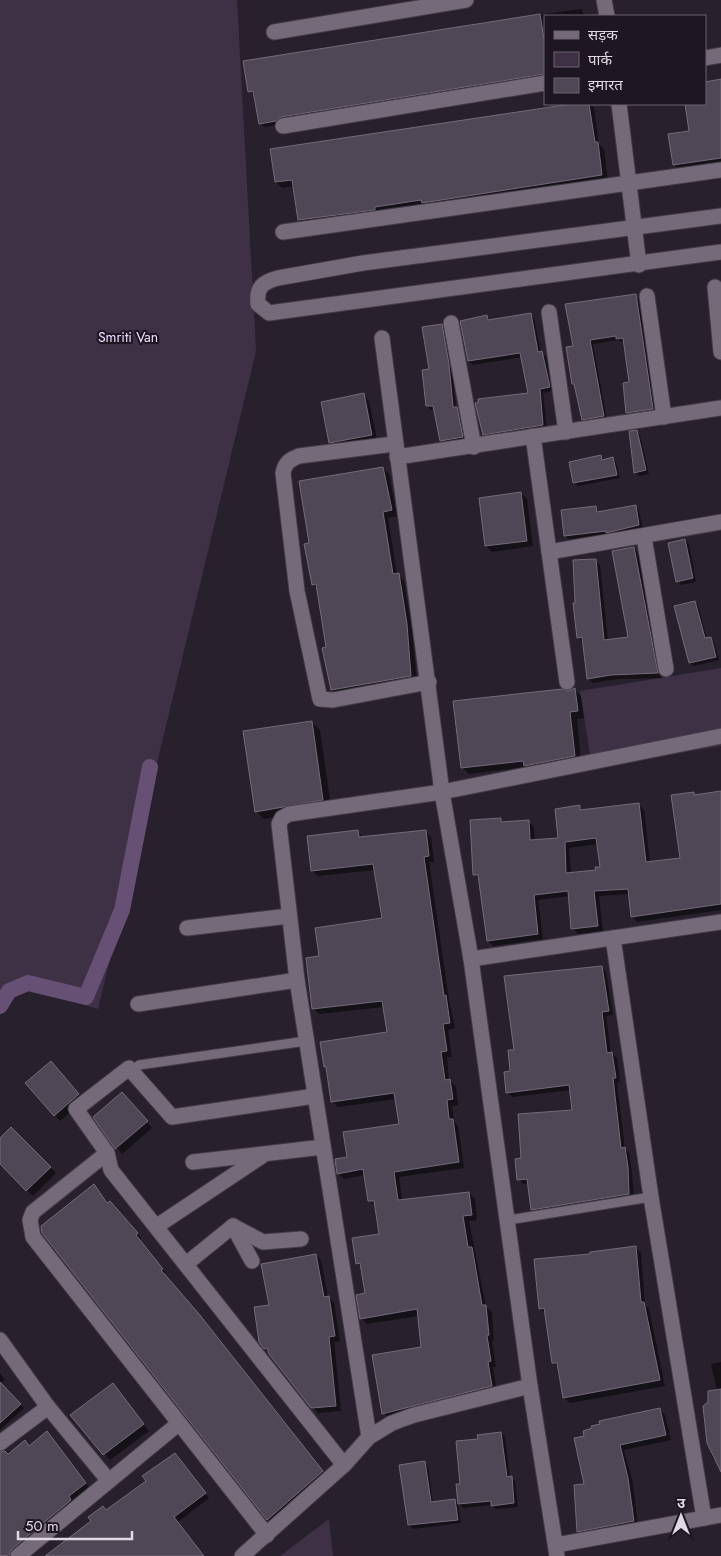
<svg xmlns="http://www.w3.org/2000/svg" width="721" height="1556" font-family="Jost,'Noto Sans Devanagari',sans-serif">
  <rect width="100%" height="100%" fill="#28202d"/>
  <!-- green -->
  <g fill="#3e3146">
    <polygon points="0,0 237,0 256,351 98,1009 11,982 0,998"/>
    <polygon points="721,668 721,746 592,767 580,691"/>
    <polygon points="329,1519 333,1556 280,1556"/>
  </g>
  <!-- shadow -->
  <g fill="#0007" fill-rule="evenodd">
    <polygon points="581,9 585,16 545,16 545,78 264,127 261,123 255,94 249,91 408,37 479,23"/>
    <polygon points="721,82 721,162 678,169 675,165 690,132 686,104 705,104 705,85"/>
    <polygon points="579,104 589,104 594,108 599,144 604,149 608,181 305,226 299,220 294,186 282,188 276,182 271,150"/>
    <polygon points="635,296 640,300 656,413 632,416 628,412 630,383 625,343 618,340 593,344 607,420 588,423 583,419 576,386 573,383 574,347"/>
    <polygon points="530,314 534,318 541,353 546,357 553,391 543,393 547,429 488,438 484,434 530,394 522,357 473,365 469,361 487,317 491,321"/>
    <polygon points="441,325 445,329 452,369 456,408 460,412 466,440 445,444 441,440 435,409 431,410 427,406"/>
    <polygon points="363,395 369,401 377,440 336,448 330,442"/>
    <polygon points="636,432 640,435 649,474 639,476 635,473"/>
    <polygon points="600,456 605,460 613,459 616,462 620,478 578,486 574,482"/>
    <polygon points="383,468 389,474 397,516 388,518 397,575 404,581 412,631 417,681 338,696 332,690 318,589 313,584 310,544"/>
    <polygon points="521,493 527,499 533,546 492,552 486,546"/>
    <polygon points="635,506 639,510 643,529 569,539 565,536 595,507 600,513"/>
    <polygon points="685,540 689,544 696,582 681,585 678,581"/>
    <polygon points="634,548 638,553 662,678 617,679 593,683 588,678 583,642 578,637 577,604 595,560 600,565 608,641 629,639"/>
    <polygon points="695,602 698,606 707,639 711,638 714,642 719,660 694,666 690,663"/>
    <polygon points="574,689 581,696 584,718 577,719 581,762 532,772 527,767 469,774 462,767"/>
    <polygon points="312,722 320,730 331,807 264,819 256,811"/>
    <path d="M721 792V910L637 922 632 916 630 894 599 896 603 931 578 934 573 928 569 896 538 900 543 939 493 946 488 941 480 880 475 875 500 820 504 823 529 822 534 827 535 841 560 839 579 807 584 811 638 804 644 810 650 863 681 859 693 793 696 796ZM598 844 601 868 597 871 571 874 569 848Z"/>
    <polygon points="358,832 364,838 426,832 431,837 434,862 429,862 449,1000 455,1028 448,1030 452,1057 447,1057 449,1080 456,1086 458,1105 452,1106 454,1121 458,1126 464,1168 399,1177 402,1200 469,1193 475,1199 477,1220 469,1221 486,1307 492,1312 494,1341 492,1341 496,1367 493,1367 497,1392 389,1419 384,1413 422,1348 419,1316 367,1324 361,1318 367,1294 363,1269 357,1263 380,1235 376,1206 369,1201 365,1175 344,1179 338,1173 349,1158 400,1125 396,1099 338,1107 332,1101 328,1070 325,1067 388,1033 384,1007 319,1014 313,1008 320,957 383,919 375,870 318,876 312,871"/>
    <polygon points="601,967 606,972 613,1015 606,1016 611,1053 617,1058 620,1082 617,1083 625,1149 629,1153 632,1172 634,1199 537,1214 532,1209 529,1184 523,1184 519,1179 522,1159 574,1111 571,1090 512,1097 508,1092 515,1051"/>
    <polygon points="57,1069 84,1101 60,1121 27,1083"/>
    <polygon points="128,1099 152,1128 122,1154 95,1117"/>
    <polygon points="11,1129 56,1173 33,1196 0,1163 0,1140"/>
    <polygon points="97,1189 108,1204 113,1206 141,1238 139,1239 166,1273 164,1275 203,1320 326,1476 272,1523 43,1233"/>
    <polygon points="636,1248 641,1253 645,1305 649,1309 665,1386 570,1403 564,1398 560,1369 553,1362 546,1315 540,1308 592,1255"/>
    <polygon points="316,1255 321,1260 328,1297 334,1303 340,1341 334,1342 341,1411 318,1413 265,1348 271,1306"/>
    <polygon points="721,1362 721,1472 717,1462 712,1457 705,1425 704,1407 717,1391 711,1364"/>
    <polygon points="0,1373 5,1380 0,1383 24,1408 0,1430"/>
    <polygon points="118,1391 149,1431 110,1460 72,1415"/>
    <polygon points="660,1409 665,1415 671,1440 624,1450 633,1484 638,1526 584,1536 578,1531 586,1485 585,1437 594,1429"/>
    <polygon points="501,1433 505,1437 510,1478 515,1481 518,1507 496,1509 492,1505 463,1508 459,1504 461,1485 479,1440"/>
    <polygon points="51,1436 89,1488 72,1501 74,1504 14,1556 0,1556 0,1453 29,1447"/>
    <polygon points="179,1459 209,1498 178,1522 204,1556 54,1556 107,1511"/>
    <polygon points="424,1462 428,1466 433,1503 455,1501 458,1504 461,1523 413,1529 409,1525"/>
  </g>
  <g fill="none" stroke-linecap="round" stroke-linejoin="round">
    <!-- canal -->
    <polyline stroke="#665174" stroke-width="16" points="0,1006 9,991 28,983 86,997 122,910 150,767"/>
  </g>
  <!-- building -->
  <g fill="#4f4755" stroke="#746b7a" fill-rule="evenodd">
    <polygon points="540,14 545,45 545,74 281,117 276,121 259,124 253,91 248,92 243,61"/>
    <polygon points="721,79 721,158 673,165 668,134 689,131 685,104 705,104 705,82"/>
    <polygon points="571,104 589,104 595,142 598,142 602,175 422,203 421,200 375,207 375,210 298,220 292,180 275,182 270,149"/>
    <polygon points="636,294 653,409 626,413 623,383 629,382 623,338 616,339 616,336 590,340 604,416 582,420 574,384 572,384 566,347 573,346 565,304"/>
    <polygon points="531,313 538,352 542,351 550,387 540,389 543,425 483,435 475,403 478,403 478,399 528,393 520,353 468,361 460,321 487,315 488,320"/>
    <polygon points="442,324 449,364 453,407 457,407 463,437 440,441 433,406 426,406 422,370 429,369 422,327"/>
    <polygon points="364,393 372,435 329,443 321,402"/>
    <polygon points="637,430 646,470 634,473 629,431"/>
    <polygon points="601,455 602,460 613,457 617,475 573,483 569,462"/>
    <polygon points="383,467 392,510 383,512 393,574 399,573 407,624 411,676 331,690 322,648 326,647 316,584 312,585 304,544 309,543 299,481"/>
    <polygon points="521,492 527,541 485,546 479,498"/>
    <polygon points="636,505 639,525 606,533 606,531 564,536 561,510 596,506 597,512"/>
    <polygon points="685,539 693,578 676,582 668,543"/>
    <polygon points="634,547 658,673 611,675 587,679 582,637 577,638 573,603 575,603 573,560 596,559 604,640 628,637 612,551"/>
    <polygon points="695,601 705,638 711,637 716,657 689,663 674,606"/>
    <polygon points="575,688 578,711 570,712 575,756 524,766 523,761 461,768 453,701 562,689 568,691"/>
    <polygon points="312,721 323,800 255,812 243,731"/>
    <path d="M721 791V904L631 917 628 889 594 891 598 926 571 929 568 891 534 895 538 934 487 941 478 875H473L470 820 501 818V822L529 820 530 840 558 838 555 809 580 805V810L639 803 646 862 680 858 671 795 694 792V795ZM596 838 600 867H595L596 870 566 873 565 842Z"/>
    <polygon points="358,830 359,837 426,830 429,856 424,857 444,996 446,995 450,1023 443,1024 447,1051 441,1052 445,1080 450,1079 453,1099 447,1100 449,1119 453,1119 459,1162 394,1172 398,1200 469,1192 472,1215 463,1216 468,1247 472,1247 482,1305 486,1305 489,1335 487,1336 491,1361 488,1362 492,1386 382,1414 372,1355 421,1347 417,1309 360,1319 356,1295 365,1293 360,1263 356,1264 352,1238 379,1234 374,1201 368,1201 363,1169 337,1174 335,1159 347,1157 343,1132 399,1124 394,1093 331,1102 326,1067 324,1067 320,1042 387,1032 382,1001 312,1009 306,958 319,956 315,928 382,918 373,864 311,871 307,836"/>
    <polygon points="602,966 609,1011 602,1012 607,1053 612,1052 616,1078 613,1078 621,1148 625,1147 628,1167 629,1194 531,1210 527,1179 517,1180 515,1159 521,1158 518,1114 572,1110 569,1085 506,1093 504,1072 510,1071 508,1050 514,1050 504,976"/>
    <polygon points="51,1061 79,1094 54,1116 25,1083"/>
    <polygon points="122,1092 148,1121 115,1149 93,1117"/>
    <polygon points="11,1127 51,1167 26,1191 0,1164 0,1138"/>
    <polygon points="94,1184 107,1203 110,1201 138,1233 136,1235 163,1269 161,1270 199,1314 323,1471 267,1520 42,1233 41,1226"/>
    <polygon points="636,1246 641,1302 644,1302 660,1380 563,1398 557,1363 552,1363 544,1308 539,1309 534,1259 590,1254 590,1252"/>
    <polygon points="316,1254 324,1297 329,1296 335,1336 329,1337 336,1406 311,1408 269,1354 267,1348 264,1349 259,1342 254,1307 269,1305 261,1264"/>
    <polygon points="0,1382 21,1404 0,1423"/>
    <polygon points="113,1383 144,1424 103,1455 70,1415"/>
    <polygon points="721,1389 721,1472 707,1443 703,1406 708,1402 708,1391"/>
    <polygon points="660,1408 666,1435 620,1445 628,1478 634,1521 577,1532 574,1485 584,1484 574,1438 584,1436 583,1431 592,1428 591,1426 600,1424 599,1421"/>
    <polygon points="47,1431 86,1483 69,1496 71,1500 12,1549 9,1555 0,1556 0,1452 5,1451 8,1454 25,1440 29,1446"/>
    <polygon points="501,1432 507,1477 512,1476 514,1503 491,1506 491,1501 458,1504 456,1484 460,1484 456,1441 478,1439 477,1435"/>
    <polygon points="175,1453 206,1493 174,1517 204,1556 45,1556 91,1521 88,1517 103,1506 106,1510 146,1481 142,1476"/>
    <polygon points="425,1461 431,1502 455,1499 458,1520 408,1525 399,1465"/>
  </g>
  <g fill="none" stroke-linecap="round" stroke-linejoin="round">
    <!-- lane casing -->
    <g stroke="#423c46" stroke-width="11">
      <g id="lane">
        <polyline points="139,1065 306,1041"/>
        <polyline points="508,1220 651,1197"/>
      </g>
    </g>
    <!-- street casing -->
    <g stroke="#423c46" stroke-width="17">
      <g id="street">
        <polyline points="604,0 607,16"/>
        <polyline points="274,32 466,0"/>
        <polyline points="705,58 721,55"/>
        <polyline points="619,104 639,265"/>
        <polyline points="283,126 545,83"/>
        <polyline points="283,232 721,170"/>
        <polyline points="715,287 721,352"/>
        <polyline points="647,296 664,417"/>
        <polyline points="549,312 566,432"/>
        <polyline points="451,323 474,447"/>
        <polyline points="382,338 442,792 471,959 530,1386 557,1556"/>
        <polyline points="533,436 567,682"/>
        <path d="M394 444 299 456C289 460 285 463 283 473L297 591 320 699 333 700 429 682"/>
        <polyline points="397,457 721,408"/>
        <polyline points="644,537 666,669"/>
        <polyline points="549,552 721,522"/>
        <polyline points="187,928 289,916"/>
        <polyline points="613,938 651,1197 704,1518"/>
        <polyline points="471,959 721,922"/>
        <polyline points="138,1004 297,980"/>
        <polyline points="315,1096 172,1117 129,1068 76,1109 107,1153 111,1170 344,1465"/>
        <polyline points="107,1153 33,1212 30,1220 33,1237 267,1535"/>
        <polyline points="193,1162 323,1147"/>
        <polyline points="157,1226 262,1156"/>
        <polyline points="233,1226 252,1261"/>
        <polyline points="186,1264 233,1226 263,1242 301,1239"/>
        <polyline points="0,1340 48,1407 109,1481"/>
        <polyline points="369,1437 297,980 279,824 282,818 289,814 442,792 721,736"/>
        <polyline points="0,1443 48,1407"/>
        <polyline points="556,1545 721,1515"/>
        <polyline points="18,1556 178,1424"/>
        <polyline points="242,1556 344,1465 369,1437 392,1423 414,1415 530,1386"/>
      </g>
    </g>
    <!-- secondary casing -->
    <g stroke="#423c46" stroke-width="17">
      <path id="secondary" d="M721 216 363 263 278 278C263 282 256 287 258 304L269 313 721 252"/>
    </g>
    <!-- lane -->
    <use href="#lane" stroke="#746a7a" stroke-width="9"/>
    <!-- street -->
    <use href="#street" stroke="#746a7a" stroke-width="15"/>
    <!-- secondary -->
    <use href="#secondary" stroke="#746a7a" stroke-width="15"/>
  </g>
  <g text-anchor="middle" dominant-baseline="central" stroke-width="4.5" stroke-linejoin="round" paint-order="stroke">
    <!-- park labels -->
    <g font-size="14" fill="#f0daff" stroke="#1e1723">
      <text x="128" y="337">Smriti Van</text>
    </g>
  </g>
  <!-- legend -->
  <rect x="544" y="15" width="162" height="90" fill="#1e1723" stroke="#6b656f"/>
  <rect x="554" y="31" width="25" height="8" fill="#746a7a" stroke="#6b656f"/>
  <text x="588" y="40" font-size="15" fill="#ded9e2">सड़क</text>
  <rect x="554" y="52" width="25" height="15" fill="#3e3146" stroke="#6b656f"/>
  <text x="588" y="65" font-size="15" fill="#ded9e2">पार्क</text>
  <rect x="554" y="78" width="25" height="15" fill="#4f4755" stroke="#6b656f"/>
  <text x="588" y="90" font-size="15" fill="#ded9e2">इमारत</text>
  <!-- north arrow -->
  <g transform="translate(681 1516)" stroke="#1e1723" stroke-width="4" paint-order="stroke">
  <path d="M0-4L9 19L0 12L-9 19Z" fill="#ded9e2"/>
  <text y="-8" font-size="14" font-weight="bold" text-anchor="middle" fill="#ded9e2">उ</text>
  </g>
  <!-- scale -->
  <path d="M18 1531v8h114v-8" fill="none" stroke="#ded9e2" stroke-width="2.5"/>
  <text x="25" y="1531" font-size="15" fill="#ded9e2" stroke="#1e1723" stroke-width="4" paint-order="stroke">50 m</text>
</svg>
